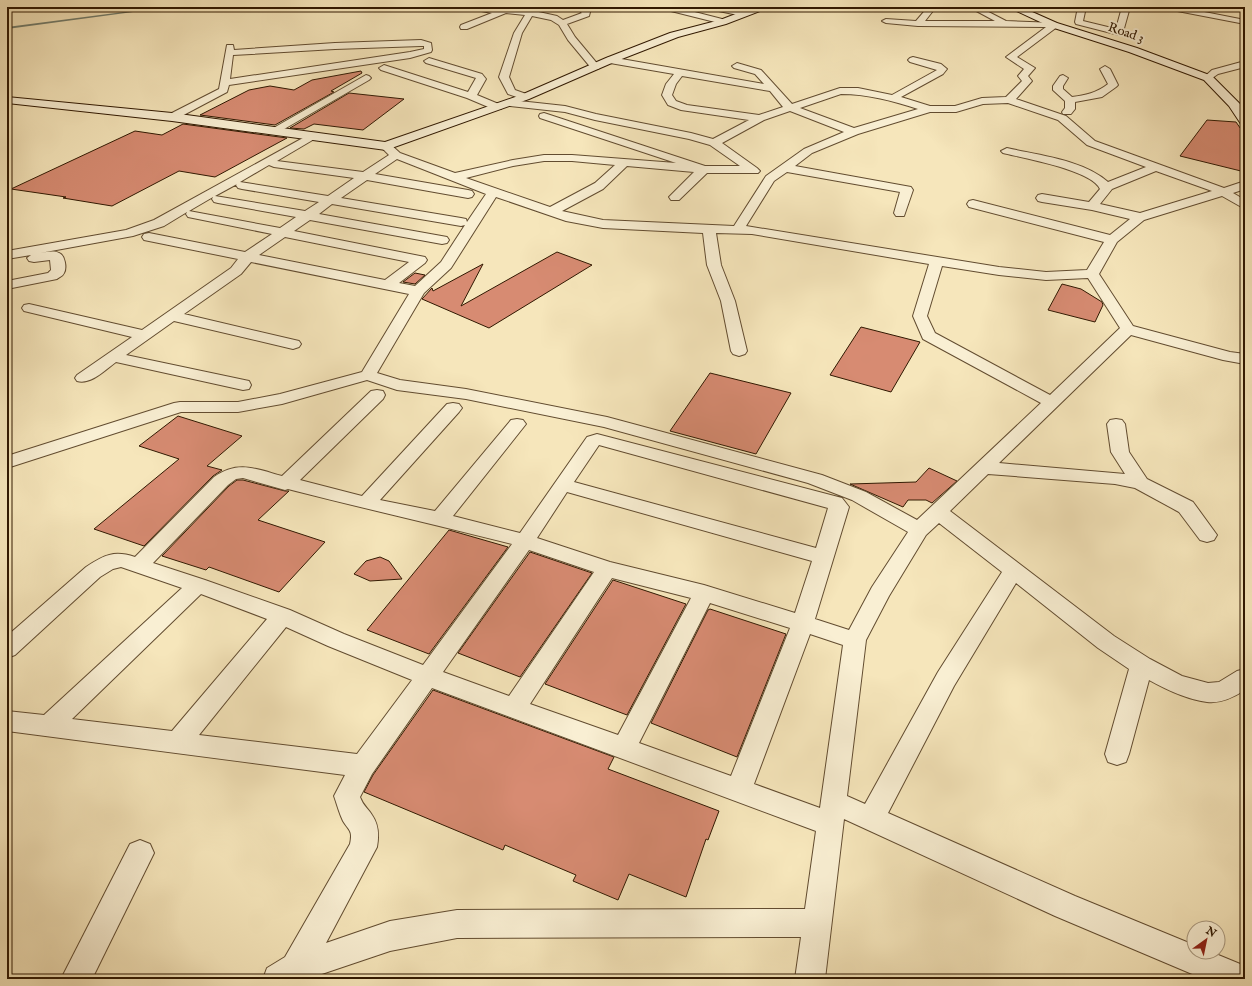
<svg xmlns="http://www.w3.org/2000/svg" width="1252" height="986" font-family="'IM FELL English',serif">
  <rect width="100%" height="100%" fill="#f6e6bb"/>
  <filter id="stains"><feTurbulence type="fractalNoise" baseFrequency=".005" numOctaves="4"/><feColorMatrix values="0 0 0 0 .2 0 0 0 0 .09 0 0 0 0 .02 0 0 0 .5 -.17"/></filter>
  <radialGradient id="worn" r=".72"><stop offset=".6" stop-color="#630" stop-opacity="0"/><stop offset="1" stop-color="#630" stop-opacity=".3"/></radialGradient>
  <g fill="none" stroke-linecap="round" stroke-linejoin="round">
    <!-- stream -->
    <polygon fill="#717c6c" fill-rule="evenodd" points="162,7 170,7 7,29 7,27"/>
  </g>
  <!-- building -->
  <g fill="#d78b72" stroke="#301801">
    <polygon points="361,71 362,73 331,91 334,92 275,125 200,115 249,90 270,86 294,90 312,80"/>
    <polygon points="349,93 404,99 363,130 314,124 304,129 290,128"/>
    <polygon points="1207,120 1236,122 1245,135 1245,172 1180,156"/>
    <polygon points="183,124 287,138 215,177 179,171 112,206 63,198 66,197 11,189 135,131 162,135"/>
    <polygon points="557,252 592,265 489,328 422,299 432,288 433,291 483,264 461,306"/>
    <polygon points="415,273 425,275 415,284 403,282"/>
    <polygon points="1062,284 1081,289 1102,302 1103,305 1095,322 1048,310"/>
    <polygon points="861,327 920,342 891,392 830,375"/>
    <polygon points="710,373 791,393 756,454 670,431"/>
    <polygon points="178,416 242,436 207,466 222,470 213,476 144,546 94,529 179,459 139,446"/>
    <polygon points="929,468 957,481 932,503 926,500 908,500 903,507 850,484 916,482"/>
    <polygon points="237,480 243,480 285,491 289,491 258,520 325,542 279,592 209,567 206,570 162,556 229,486"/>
    <polygon points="449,530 508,547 429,654 367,630"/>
    <polygon points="530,552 592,573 520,677 458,653"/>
    <polygon points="380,557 389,561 402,579 370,581 354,574 366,561"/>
    <polygon points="613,580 686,604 627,715 545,684"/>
    <polygon points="710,609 786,634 737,757 651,723 708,610"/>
    <polygon points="433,690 614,757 608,769 719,811 708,840 706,839 686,897 629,874 618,900 573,881 576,875 505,845 503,850 364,792 373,775"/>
  </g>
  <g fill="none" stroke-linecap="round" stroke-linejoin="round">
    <!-- street casing -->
    <g stroke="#624c30" stroke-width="2">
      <g id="street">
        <polygon points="470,7 485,7 500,10 505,9 526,10 527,7 535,7 534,11 557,16 563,20 582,13 575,7 584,7 590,12 589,16 567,24 575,37 600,67 598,69 592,69 568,40 559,25 551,20 532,16 522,33 509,77 515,90 529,95 530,97 525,100 508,94 499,77 514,33 525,15 506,13 467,29 461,29 460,27 461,25 492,13 471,9"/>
        <polygon points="662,7 675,7 726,20 727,22 723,24 663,9"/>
        <polygon points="708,7 723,7 746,12 747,14 743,16 709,9"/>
        <path d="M928 7H936L925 21H995L969 7H979L1006 21 1057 23 1058 25 1057 27 1017 57 1035 68 1028 76 1032 81 1016 99 1066 116 1095 141 1224 188 1245 181V189L1233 193 1245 200V209L1222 196 1144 220 1117 242 1099 274 1133 326 1230 352 1245 354V364L1223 360 1131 335 999 463 1125 474 1111 452 1107 424 1110 420 1116 419 1122 420 1125 424 1129 452 1147 479 1193 502 1217 535 1214 540 1207 542 1200 540 1179 512 1135 488 1115 484 988 474 950 511 1114 636 1150 659 1182 676 1208 683 1219 682 1237 671 1245 669V690C1234 697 1221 704 1207 702 1189 700 1165 689 1149 680L1129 754 1126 762 1117 765 1108 762 1105 754 1129 669 1098 648 1016 583 954 686 888 813 1075 896 1194 945V952H1211L1245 966V979H1204L1055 916 844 819 825 979H795L801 937 457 938 390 951 307 979H263L267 968 285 957 350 844C353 830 349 831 343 821 339 813 337 804 334 796L345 775 7 731V711L44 715 182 588 121 567 113 569 100 577 15 655 7 658V636L86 567C104 555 114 550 135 557L214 477C238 460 256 469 282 476L371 391 377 390 383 391 385 395 383 399 300 480 362 496 447 404 453 403 459 404 462 408 459 412 380 500 435 511 511 420 517 419 523 420 526 424 453 516 520 533 587 437 597 434 842 498 849 507 815 619 849 630 872 587 908 532 852 500 808 483 604 427 466 399 397 390 367 380 282 404 238 412H181L7 468V456L174 403 180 402H238L280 394 362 372 409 294 251 262 241 274 184 314 299 341 301 344 299 347 293 349 174 321 126 355 249 381 251 385 249 389 243 390 116 362C105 370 91 385 77 381L75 378 77 375 132 337 24 311 22 308 24 305 29 304 142 330 231 268 238 259 144 240 142 237 144 234 149 233 245 252 272 234 188 217 186 214 187 212 164 226 133 236 40 253C47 252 54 250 59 253 65 255 67 268 64 273 63 276 59 277 57 279L7 289V281L48 273 51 270 50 260 34 262 29 261 27 258 31 255 7 259V251L126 230 154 220 312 133 316 134 317 136 316 138 277 161 363 172 389 155 380 146 386 143 390 144 400 153 455 173 513 160 544 155H572L676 163 540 118 539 116 540 114 544 113 705 166H740L710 145 689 139 595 120 565 112 510 106 505 103 510 100 565 106 596 114 691 133 713 139 749 120 681 110 668 105 662 95 666 84 674 74 610 63 607 62 605 60 607 58 610 57 764 84 755 74 734 68 732 66 737 63 761 70 792 104 840 88H858L892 95 937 70 910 62 908 60 910 58 913 57 941 64 947 69 943 74 901 97 930 106H955L982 98 1006 97 1022 81 1018 76 1024 69 1006 57 1046 27 918 26 886 23 882 21 886 19 916 21ZM682 76 770 91 783 107 759 115 687 105 676 101 672 95 676 84ZM841 94C868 94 893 101 918 109L854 128 800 108ZM1008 103 1058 120 1087 145 1146 167 1108 182C1084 160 1038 155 1007 148L1001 151 1003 153C1023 158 1092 170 1100 189L1089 202 1042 194 1038 195 1036 198 1038 201 1042 202 1092 210 1130 219 1110 235 973 200 969 201 967 204 969 207 1104 242 1087 270 1046 272 999 267 746 226 774 181 787 172 900 192 894 213 896 216H904L913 190 911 187 795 166 812 153 858 134 930 112H956L983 104ZM790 111 844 132 804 149 766 176 734 226 603 220 562 211 603 189 627 166 694 172 669 197 671 200H679L707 173H758L760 171 757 168 722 143 764 120ZM397 159 486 194 467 222 466 219 461 218 341 198 367 180 468 198 472 197 474 194 472 191 468 190 375 174ZM544 161H572L615 165 595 183 550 207 466 178 513 166ZM269 165 274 167 354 178 328 196 240 182ZM1156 171 1212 191 1140 213 1100 204 1112 189ZM237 184 236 185 238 188 242 189 319 202 305 211 215 196ZM213 197 212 199 214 202 218 203 296 217 280 228 189 211ZM496 197 566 221 603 228 703 233 707 265 721 301 731 351 733 354 739 356 745 354 747 351 735 301 721 265 716 233 752 234 929 264 913 316 923 339 1041 403 917 520 866 492 822 475 607 417 466 389 400 380 377 373 424 293 451 268ZM332 204 461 226 465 225 441 262 415 286 399 283 425 263 427 260 425 257 294 231 310 220 442 244 447 243 449 240 447 237 319 214ZM285 237 409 262 385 280 259 255ZM942 266 999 275 1046 280 1088 278 1120 328 1050 395 935 333 927 316ZM599 445 828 508 816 548 574 482ZM243 478 285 490 288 489C362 508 437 525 512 544L423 665 344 634 290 610 205 580 153 563 228 485 236 479ZM567 492 812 561 795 613 704 585 610 562 537 538ZM939 523 1002 572 938 672 865 804 847 796 866 640 889 596 926 535ZM529 550 594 572 509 696 443 672ZM612 578 691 598 618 735 530 704ZM201 594 267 619 172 731 72 719ZM710 603 790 628 731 776 639 743ZM286 627 328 646 412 680 357 754 199 735ZM810 634 843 645 820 808 754 784ZM432 688 816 831 805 909 457 910 390 921 326 943 377 847C379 836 379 825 372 815 367 807 364 807 360 797L372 774Z"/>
        <polygon points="1078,7 1086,7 1083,21 1116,29 1122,7 1130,7 1123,32 1119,35 1076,24 1075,22"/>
        <polygon points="1163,7 1179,7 1245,20 1245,24 1167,9"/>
        <path d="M421 40 431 43 432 50 431 52 410 58 229 85 227 92 176 119 172 120 167 117 168 115 219 89 227 45H233L234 50 335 43ZM421 46H424V49L410 52 230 79 233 55 335 49Z"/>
        <polygon points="429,58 482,74 486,79 477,95 501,105 502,107 501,109 493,109 467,98 381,70 379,68 384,65 387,66 468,92 476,78 426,63 424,61"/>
        <polygon points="1245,61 1245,67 1218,74 1208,81 1203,78 1212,70"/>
        <path d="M1105 66 1110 69 1118 85 1116 87 1102 97 1075 102V109L1071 114H1063L1062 112 1065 108V101L1053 90V86L1060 76 1063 75 1068 78 1063 86V89L1072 97C1085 95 1097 93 1108 84L1100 69Z"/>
        <polygon points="366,75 369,76 371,78 369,80 279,132 271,132 270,130"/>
        <polygon points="140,840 150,844 154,853 92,979 61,979 130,844"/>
      </g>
    </g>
    <!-- secondary casing -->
    <g stroke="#301801" stroke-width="2">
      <g id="secondary">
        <polygon points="754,7 767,7 765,9 726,24 678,37 614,62 529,99 386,150 172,121 7,103 7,97 172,113 385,142 521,95 606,58 670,33 720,20"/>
        <polygon points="1008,7 1021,7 1057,23 1137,48 1212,76 1240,104 1245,112 1245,125 1241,124 1229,106 1204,80 1129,52 1051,27"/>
      </g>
    </g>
    <!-- primary casing -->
    <g stroke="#301801" stroke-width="2">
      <polygon id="primary" points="1232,7 1245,7 1245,11 1234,9"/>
    </g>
    <!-- street -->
    <use href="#street" fill="#f9efd3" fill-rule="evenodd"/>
    <!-- secondary -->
    <use href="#secondary" fill="#f9efd3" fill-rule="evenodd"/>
    <!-- primary -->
    <use href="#primary" fill="#ebc37e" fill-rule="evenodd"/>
  </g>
  <g text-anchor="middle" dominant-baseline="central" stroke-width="4" stroke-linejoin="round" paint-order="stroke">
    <!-- far-street labels -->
    <g font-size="13" fill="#301801" stroke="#f9efd3">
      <text transform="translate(1126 33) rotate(19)">Road 3</text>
    </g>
  </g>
  <!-- margin -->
  <rect width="1252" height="986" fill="none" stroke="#f6e6bb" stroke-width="24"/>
  <rect x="8" y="8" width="1236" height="970" fill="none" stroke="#301801" stroke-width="2"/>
  <rect x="12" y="12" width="1228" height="962" fill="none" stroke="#301801"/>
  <!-- north arrow -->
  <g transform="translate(1206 940) rotate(33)"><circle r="19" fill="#f9efd3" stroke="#a9997f"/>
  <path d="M0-3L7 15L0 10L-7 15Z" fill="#8f2418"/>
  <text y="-6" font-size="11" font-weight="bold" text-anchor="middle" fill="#301801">N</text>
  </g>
  <rect width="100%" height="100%" filter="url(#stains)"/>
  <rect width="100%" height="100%" fill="url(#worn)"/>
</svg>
